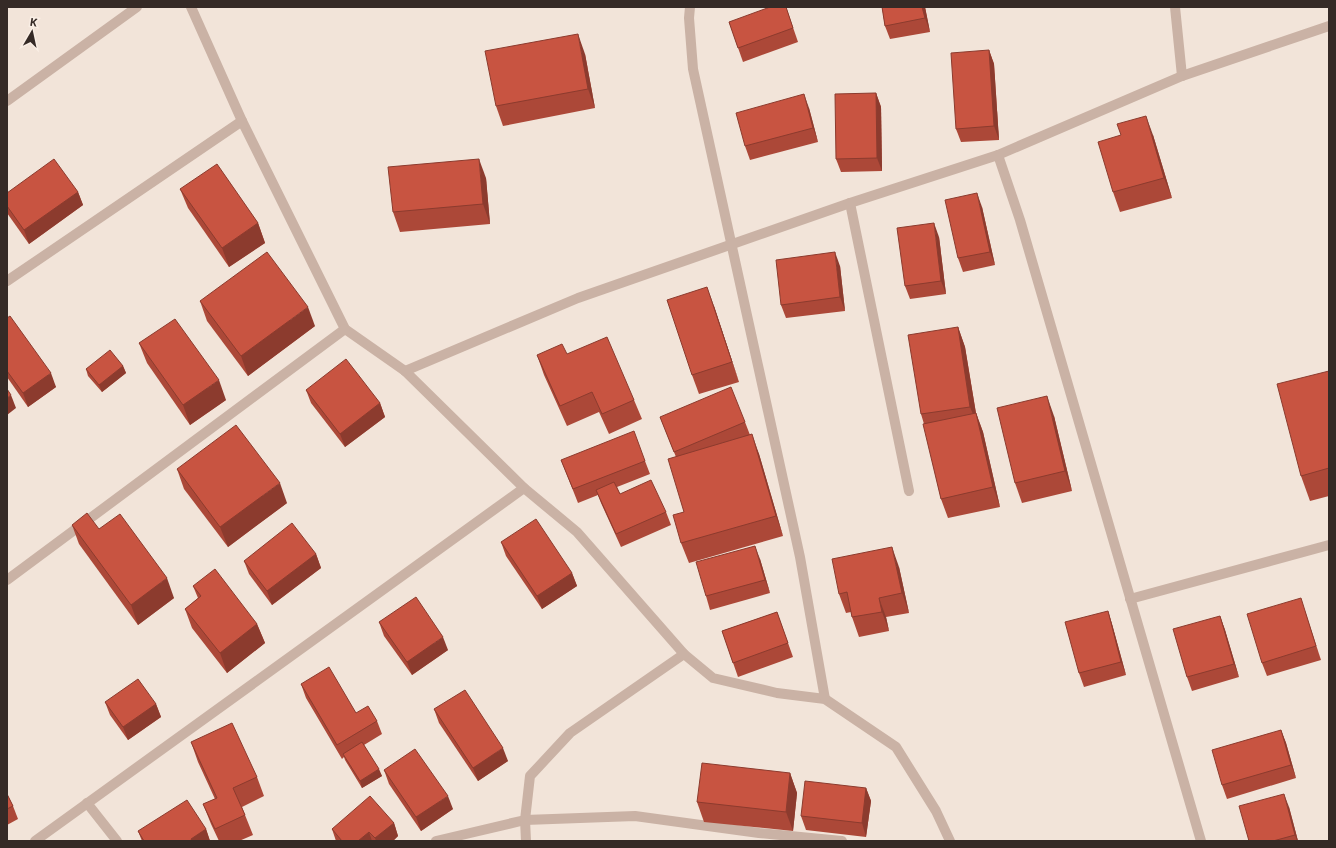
<svg xmlns="http://www.w3.org/2000/svg" width="1336" height="848" font-family="'Noto Sans',sans-serif">
  <rect width="100%" height="100%" fill="#f2e4d9"/>
  <g fill="none" stroke-linecap="round" stroke-linejoin="round">
    <!-- minor -->
    <g stroke="#cab2a5" stroke-width="10">
      <polyline points="191,7 242,121 345,329 405,371 524,488 577,532 684,654 713,678 777,693 825,699 896,747 936,811 950,841"/>
      <polyline points="690,7 689,18 693,69 800,557 825,699"/>
      <polyline points="1175,7 1182,76"/>
      <polyline points="7,101 137,7"/>
      <polyline points="998,155 1020,220 1201,841"/>
      <polyline points="850,203 909,491"/>
      <polyline points="7,281 242,121"/>
      <polyline points="405,371 578,298 850,203 998,155 1182,76 1329,26"/>
      <polyline points="7,580 345,329"/>
      <polyline points="1130,599 1329,545"/>
      <polyline points="87,803 117,841"/>
      <polyline points="35,841 524,488"/>
      <polyline points="436,841 525,820 635,816 759,833 842,841"/>
      <polyline points="526,841 525,820 530,776 570,733 684,654"/>
    </g>
  </g>
  <!-- wall -->
  <g fill="#ac4838">
    <polygon points="786,7 798,42 743,62 729,22"/>
    <polygon points="882,7 925,7 930,32 890,39 885,26"/>
    <polygon points="989,50 994,64 999,140 961,142 956,129"/>
    <polygon points="585,54 595,108 503,126 496,106"/>
    <polygon points="876,93 881,107 882,171 841,172 836,159"/>
    <polygon points="809,108 818,142 750,160 745,146"/>
    <polygon points="1153,135 1172,198 1120,212 1113,192"/>
    <polygon points="486,178 490,224 400,232 393,212"/>
    <polygon points="180,189 258,223 265,243 229,267 188,208"/>
    <polygon points="78,192 83,205 29,244 7,213 7,193"/>
    <polygon points="982,207 995,265 963,272 958,258"/>
    <polygon points="939,237 946,294 910,299 905,286"/>
    <polygon points="840,266 845,311 786,318 781,305"/>
    <polygon points="200,301 315,326 248,376 207,321"/>
    <polygon points="714,306 739,382 699,394 692,375"/>
    <polygon points="7,318 56,387 28,407 7,377"/>
    <polygon points="958,327 965,347 976,413 983,432 1000,507 948,518 941,499 924,424 921,414"/>
    <polygon points="139,343 226,400 190,425 147,363"/>
    <polygon points="567,354 634,400 642,419 609,434 599,412 567,426 544,375 537,355"/>
    <polygon points="123,366 126,373 102,392 88,376 86,369"/>
    <polygon points="1329,371 1329,496 1310,501 1301,476"/>
    <polygon points="306,390 380,403 385,417 345,447 311,403"/>
    <polygon points="1054,416 1072,491 1022,503 1015,483"/>
    <polygon points="660,417 745,422 750,435 759,454 783,536 689,563 681,543 684,512 676,457"/>
    <polygon points="561,460 645,461 650,474 617,487 620,494 666,512 671,525 621,547 601,503 598,495 578,503"/>
    <polygon points="177,469 287,503 228,547 184,489"/>
    <polygon points="72,525 99,529 174,598 138,625 79,544"/>
    <polygon points="501,542 572,573 577,586 542,609 506,556"/>
    <polygon points="316,554 321,568 272,605 249,574 244,561"/>
    <polygon points="760,559 770,593 710,610 706,596"/>
    <polygon points="899,567 909,613 886,617 889,631 859,637 852,617 851,612 846,613 839,594"/>
    <polygon points="193,586 257,624 265,643 227,673 192,628 185,609 198,598"/>
    <polygon points="1108,611 1112,624 1126,675 1084,687 1079,673"/>
    <polygon points="1305,611 1321,660 1267,676 1262,663"/>
    <polygon points="777,612 793,657 738,677 722,631"/>
    <polygon points="1220,616 1225,630 1239,677 1192,691 1187,677"/>
    <polygon points="379,622 448,650 412,675 384,636"/>
    <polygon points="301,684 356,713 377,721 382,734 364,745 382,776 362,788 345,760 344,757 342,759 306,698"/>
    <polygon points="105,702 156,704 161,717 128,740 110,715"/>
    <polygon points="434,709 508,761 478,781 439,723"/>
    <polygon points="1281,730 1286,743 1296,778 1227,799 1222,785"/>
    <polygon points="191,742 257,777 264,796 242,807 245,815 253,835 239,841 219,841 211,824 203,804 215,799 198,762"/>
    <polygon points="384,770 453,809 421,831 389,784"/>
    <polygon points="790,773 797,793 793,831 704,822 697,802"/>
    <polygon points="866,788 871,801 866,837 806,830 801,816"/>
    <polygon points="7,794 13,806 18,819 7,825"/>
    <polygon points="1289,807 1298,841 1249,841"/>
    <polygon points="394,823 398,836 393,841 336,841 332,829"/>
    <polygon points="206,829 210,841 142,841 138,831"/>
  </g>
  <!-- shaded-wall -->
  <g fill="#8c3b2e">
    <polygon points="922,7 925,7 930,32 925,18"/>
    <polygon points="578,34 585,54 595,108 588,89"/>
    <polygon points="989,50 994,64 999,140 994,126"/>
    <polygon points="876,93 881,107 882,171 877,158"/>
    <polygon points="804,94 809,108 818,142 813,128"/>
    <polygon points="1146,116 1153,135 1172,198 1164,178"/>
    <polygon points="479,159 486,178 490,224 483,204"/>
    <polygon points="78,192 83,205 29,244 24,230"/>
    <polygon points="977,193 982,207 995,265 990,252"/>
    <polygon points="258,223 265,243 229,267 222,248"/>
    <polygon points="934,223 939,237 946,294 941,281"/>
    <polygon points="835,252 840,266 845,311 840,297"/>
    <polygon points="707,287 714,306 739,382 732,362"/>
    <polygon points="308,307 315,326 248,376 241,356"/>
    <polygon points="958,327 965,347 978,426 970,407"/>
    <polygon points="123,366 126,373 102,392 99,385"/>
    <polygon points="51,373 56,387 28,407 23,393"/>
    <polygon points="219,380 226,400 190,425 183,405"/>
    <polygon points="11,395 16,408 7,415 7,398"/>
    <polygon points="1047,396 1054,416 1072,491 1065,471"/>
    <polygon points="380,403 385,417 345,447 340,434"/>
    <polygon points="976,413 983,432 1000,507 993,487"/>
    <polygon points="752,434 759,454 783,536 776,516"/>
    <polygon points="280,483 287,503 228,547 220,527"/>
    <polygon points="755,546 760,559 770,593 765,580"/>
    <polygon points="892,547 899,567 909,613 902,593"/>
    <polygon points="316,554 321,568 272,605 267,591"/>
    <polygon points="572,573 577,586 542,609 537,596"/>
    <polygon points="167,578 174,598 138,625 131,605"/>
    <polygon points="879,598 886,617 889,631 882,612"/>
    <polygon points="1108,611 1112,624 1126,675 1121,662"/>
    <polygon points="1220,616 1225,630 1239,677 1234,664"/>
    <polygon points="257,624 265,643 227,673 220,653"/>
    <polygon points="443,637 448,650 412,675 407,662"/>
    <polygon points="156,704 161,717 128,740 123,727"/>
    <polygon points="1281,730 1286,743 1296,778 1291,765"/>
    <polygon points="503,748 508,761 478,781 473,768"/>
    <polygon points="379,769 382,776 362,788 360,781"/>
    <polygon points="790,773 797,793 793,831 786,812"/>
    <polygon points="866,788 871,801 866,837 862,823"/>
    <polygon points="1284,794 1289,807 1298,841 1297,841 1295,835"/>
    <polygon points="448,796 453,809 421,831 416,817"/>
    <polygon points="394,823 398,836 393,841 376,841 375,838"/>
    <polygon points="206,829 210,841 191,841 191,839"/>
    <polygon points="369,832 372,841 358,841"/>
  </g>
  <!-- building -->
  <g fill="#c85441" stroke="#8c3b2e">
    <polygon points="770,7 786,7 793,28 738,48 729,22"/>
    <polygon points="882,7 922,7 925,18 885,26"/>
    <polygon points="578,34 588,89 496,106 485,51"/>
    <polygon points="989,50 994,126 956,129 951,53"/>
    <polygon points="876,93 877,158 836,159 835,94"/>
    <polygon points="804,94 813,128 745,146 736,113"/>
    <polygon points="1146,116 1164,178 1113,192 1098,142 1121,135 1117,124"/>
    <polygon points="54,159 78,192 24,230 7,206 7,193"/>
    <polygon points="479,159 483,204 393,212 388,167"/>
    <polygon points="217,164 258,223 222,248 180,189"/>
    <polygon points="977,193 990,252 958,258 945,200"/>
    <polygon points="934,223 941,281 905,286 897,228"/>
    <polygon points="267,252 308,307 241,356 200,301"/>
    <polygon points="835,252 840,297 781,305 776,260"/>
    <polygon points="707,287 732,362 692,375 667,300"/>
    <polygon points="10,316 51,373 23,393 7,371 7,318"/>
    <polygon points="175,319 219,380 183,405 139,343"/>
    <polygon points="958,327 970,407 921,414 908,335"/>
    <polygon points="607,337 634,400 602,414 592,392 560,406 537,355 562,344 567,354"/>
    <polygon points="110,350 123,366 99,385 86,369"/>
    <polygon points="346,359 380,403 340,434 306,390"/>
    <polygon points="1329,371 1329,468 1301,476 1277,384"/>
    <polygon points="731,387 745,422 674,452 660,417"/>
    <polygon points="7,389 11,395 7,398"/>
    <polygon points="1047,396 1065,471 1015,483 997,408"/>
    <polygon points="976,413 993,487 941,499 923,424"/>
    <polygon points="236,425 280,483 220,527 177,469"/>
    <polygon points="634,431 645,461 573,489 561,460"/>
    <polygon points="752,434 776,516 681,543 673,515 684,512 668,459"/>
    <polygon points="651,480 666,512 616,534 596,490 614,482 620,494"/>
    <polygon points="87,513 99,529 120,514 167,578 131,605 72,525"/>
    <polygon points="536,519 572,573 537,596 501,542"/>
    <polygon points="292,523 316,554 267,591 244,561"/>
    <polygon points="755,546 765,580 706,596 696,562"/>
    <polygon points="892,547 902,593 879,598 882,612 852,617 847,592 839,594 832,559"/>
    <polygon points="215,569 257,624 220,653 185,609 201,596 193,586"/>
    <polygon points="416,597 443,637 407,662 379,622"/>
    <polygon points="1301,598 1316,646 1262,663 1247,614"/>
    <polygon points="1108,611 1121,662 1079,673 1065,622"/>
    <polygon points="777,612 788,643 733,663 722,631"/>
    <polygon points="1220,616 1234,664 1187,677 1173,629"/>
    <polygon points="329,667 356,713 368,706 377,721 337,745 301,684"/>
    <polygon points="138,679 156,704 123,727 105,702"/>
    <polygon points="465,690 503,748 473,768 434,709"/>
    <polygon points="232,723 257,777 233,788 245,815 215,829 203,804 217,798 191,742"/>
    <polygon points="1281,730 1291,765 1222,785 1212,750"/>
    <polygon points="362,742 379,769 360,781 343,754"/>
    <polygon points="415,749 448,796 416,817 384,770"/>
    <polygon points="702,763 790,773 786,812 697,802"/>
    <polygon points="805,781 866,788 862,823 801,816"/>
    <polygon points="7,794 13,806 7,809"/>
    <polygon points="1284,794 1295,835 1273,841 1249,841 1239,806"/>
    <polygon points="370,796 394,823 375,838 369,832 358,841 342,841 332,829"/>
    <polygon points="187,800 206,829 191,839 192,841 144,841 138,831"/>
  </g>
  <!-- border -->
  <rect width="1336" height="848" fill="none" stroke="#352a26" stroke-width="16"/>
  <!-- north arrow -->
  <g transform="translate(32 32) rotate(9)" stroke="#f9eee5" stroke-width="3" paint-order="stroke">
  <path d="M0-3L7 15L0 10L-7 15Z" fill="#352a26"/>
  <text y="-6" font-size="11" font-weight="bold" text-anchor="middle" fill="#352a26">K</text>
  </g>
</svg>
